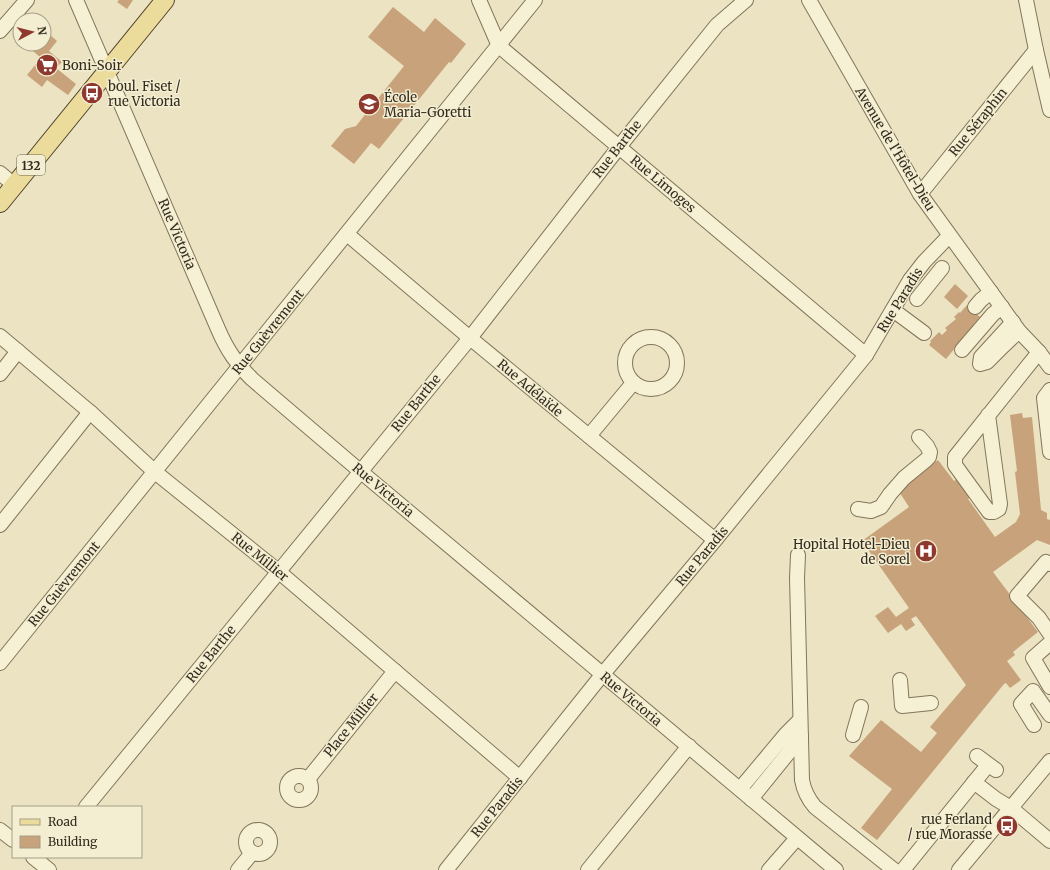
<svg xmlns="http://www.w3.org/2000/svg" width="1050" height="870" font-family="Merriweather,serif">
  <rect width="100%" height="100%" fill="#ebe3c2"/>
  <!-- building -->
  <g fill="#c7a27a">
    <polygon points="119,0 133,0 127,9 117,2"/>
    <polygon points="393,7 424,32 435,18 466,44 451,63 449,62 379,149 371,143 354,164 331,146 345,129 356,126 404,66 368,37"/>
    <polygon points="48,33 57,41 49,51 62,62 56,68 76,84 68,95 47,80 42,87 27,75 41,58 33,51 39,44 44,44 44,38"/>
    <polygon points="955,284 968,296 957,309 944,297"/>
    <polygon points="967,305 980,317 974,324 975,325 971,330 970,329 963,337 965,338 960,342 946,359 929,345 931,342 930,341 939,332 942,335 947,330 945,328 956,319 954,317 959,312 960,313"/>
    <polygon points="1022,413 1023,418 1032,417 1041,510 1047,513 1047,519 1050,520 1050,545 1037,540 993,572 1038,632 1013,652 1015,655 1007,661 1021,680 1010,688 1006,683 1004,684 877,840 861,828 892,789 849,756 881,720 921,752 937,733 930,727 966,685 916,616 911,619 915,625 906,631 901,624 888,633 875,616 888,607 896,617 909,608 862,541 909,507 898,490 938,460 954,481 967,471 980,490 968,499 995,537 1016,522 1020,514 1015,472 1017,471 1010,415"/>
  </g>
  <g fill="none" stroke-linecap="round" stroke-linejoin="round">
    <!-- minor casing -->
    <g stroke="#83755a" stroke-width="16">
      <g id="minor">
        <path d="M76 0 218 329C227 350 236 363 252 379L360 471 836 870"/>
        <polyline points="479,0 499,46 866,355"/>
        <polyline points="809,0 920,194 1019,331 1039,352 1050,367"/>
        <polyline points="1026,0 1036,50 1050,110"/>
        <polyline points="0,31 27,0"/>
        <polyline points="0,173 14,185"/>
        <polyline points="920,194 1036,50"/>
        <polyline points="347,234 470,338 715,540"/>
        <polyline points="917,299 942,268"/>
        <polyline points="975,307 981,300 991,292"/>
        <polyline points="893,310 924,333"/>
        <polyline points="1013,322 981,357 980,364 987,362 1000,349 1019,331"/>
        <polyline points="0,336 90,412 155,472 278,571 520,778"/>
        <circle cx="651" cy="363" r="26"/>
        <polyline points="962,350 993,314 1002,307"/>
        <polyline points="0,374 18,351"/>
        <polyline points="1050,390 1044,398 1050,452"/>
        <polyline points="988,415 1000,504 999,509 994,512 989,512 955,465 955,457 1039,352"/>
        <polyline points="589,436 633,383"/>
        <polyline points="858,509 871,511 881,507 890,494 904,478 926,460 929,457 930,452 927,446 919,437"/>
        <polyline points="0,525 90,412"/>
        <path d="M798 555 797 578 802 780C804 791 808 799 815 807L894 870"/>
        <polyline points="1050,564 1046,562 1017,596 1039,618 1050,634"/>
        <polyline points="1050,643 1033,658 1050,687"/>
        <polyline points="0,663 535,0"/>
        <polyline points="900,680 902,706 931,703"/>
        <polyline points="1034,725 1021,704 1033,691 1050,715"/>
        <polyline points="853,735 861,707"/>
        <polyline points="977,756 996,770"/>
        <circle cx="299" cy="788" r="12"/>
        <polyline points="308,779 395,671"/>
        <polyline points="974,782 996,799 1011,808 1050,841"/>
        <polyline points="740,789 786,734 800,720"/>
        <polyline points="751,799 789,752 794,742 801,736"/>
        <polyline points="86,807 470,338 619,147 717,25 746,0"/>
        <circle cx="258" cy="842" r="12"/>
        <polyline points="0,830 13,840"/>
        <polyline points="33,857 49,870"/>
        <polyline points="238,870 252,853"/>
        <polyline points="446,870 602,675 715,540 866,355 910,280 924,262 949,236"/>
        <polyline points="588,870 689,746"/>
        <polyline points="769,870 797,838"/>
        <polyline points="903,870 988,765"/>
        <polyline points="959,870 1050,761"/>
      </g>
    </g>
    <!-- major casing -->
    <g stroke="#51432f" stroke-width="20">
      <polyline id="major" points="0,203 165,0"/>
    </g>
    <!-- minor -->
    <use href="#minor" stroke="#f6f0d5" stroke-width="14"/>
    <!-- major -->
    <use href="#major" stroke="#ecdc9c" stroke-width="18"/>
  </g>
  <!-- icons -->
  <defs>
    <g id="supermarket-disc" transform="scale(1.15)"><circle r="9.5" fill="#8f382e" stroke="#f3edd1"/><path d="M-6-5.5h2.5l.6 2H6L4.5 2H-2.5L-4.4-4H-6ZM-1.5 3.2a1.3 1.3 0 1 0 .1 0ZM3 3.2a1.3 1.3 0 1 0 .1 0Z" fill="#fff"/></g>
    <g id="bus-disc" transform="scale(1.15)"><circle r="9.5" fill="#8f382e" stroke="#f3edd1"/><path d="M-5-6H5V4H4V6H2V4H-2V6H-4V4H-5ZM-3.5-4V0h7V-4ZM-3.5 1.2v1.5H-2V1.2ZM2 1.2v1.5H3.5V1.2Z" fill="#fff"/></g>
    <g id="school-disc" transform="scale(1.15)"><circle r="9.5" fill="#8f382e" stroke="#f3edd1"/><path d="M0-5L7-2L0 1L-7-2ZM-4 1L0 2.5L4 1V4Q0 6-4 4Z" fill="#fff"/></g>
    <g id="hospital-disc" transform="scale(1.15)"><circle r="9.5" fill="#8f382e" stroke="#f3edd1"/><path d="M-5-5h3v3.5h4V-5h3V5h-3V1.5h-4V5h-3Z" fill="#fff"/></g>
  </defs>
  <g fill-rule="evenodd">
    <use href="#supermarket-disc" x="47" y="65"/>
    <use href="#bus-disc" x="92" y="93"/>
    <use href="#school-disc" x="369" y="104"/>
    <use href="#hospital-disc" x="926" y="551"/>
    <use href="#bus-disc" x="1007" y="826"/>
  </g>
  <g text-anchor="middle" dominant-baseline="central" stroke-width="3" stroke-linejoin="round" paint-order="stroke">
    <!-- shield labels -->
    <rect fill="#f3edd1" stroke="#6d6554" stroke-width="1" x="17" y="155" width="28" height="20" rx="3"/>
    <g font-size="12" font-weight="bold" fill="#342b1e">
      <text x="31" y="165">132</text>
    </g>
    <!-- poi labels -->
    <g font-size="13" fill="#342b1e" stroke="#f3edd1" text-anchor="start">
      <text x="62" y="65">Boni-Soir</text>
      <text x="108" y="86">boul. Fiset /<tspan x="108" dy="15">rue Victoria</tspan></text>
      <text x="384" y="97">École<tspan x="384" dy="15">Maria-Goretti</tspan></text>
      <text x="910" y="544" text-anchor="end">Hopital Hotel-Dieu<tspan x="910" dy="15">de Sorel</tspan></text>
      <text x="992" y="819" text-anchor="end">rue Ferland<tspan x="992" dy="15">/ rue Morasse</tspan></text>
    </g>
    <!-- street labels -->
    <g font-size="13" fill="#342b1e" stroke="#f3edd1">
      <text transform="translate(978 122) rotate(-51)">Rue Séraphin</text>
      <text transform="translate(617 149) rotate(-52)">Rue Barthe</text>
      <text transform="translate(895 149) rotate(59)">Avenue de l'Hôtel-Dieu</text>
      <text transform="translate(663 184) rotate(40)">Rue Limoges</text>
      <text transform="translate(177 234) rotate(67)">Rue Victoria</text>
      <text transform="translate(900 300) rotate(-58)">Rue Paradis</text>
      <text transform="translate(268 332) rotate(-51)">Rue Guèvremont</text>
      <text transform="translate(530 388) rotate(40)">Rue Adélaïde</text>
      <text transform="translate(416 403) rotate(-51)">Rue Barthe</text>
      <text transform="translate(383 490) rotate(40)">Rue Victoria</text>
      <text transform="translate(702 556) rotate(-50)">Rue Paradis</text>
      <text transform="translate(260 557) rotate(39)">Rue Millier</text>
      <text transform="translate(64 584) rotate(-51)">Rue Guèvremont</text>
      <text transform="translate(211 654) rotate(-51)">Rue Barthe</text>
      <text transform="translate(631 699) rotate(40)">Rue Victoria</text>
      <text transform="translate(351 725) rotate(-51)">Place Millier</text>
      <text transform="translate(497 807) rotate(-51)">Rue Paradis</text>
    </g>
  </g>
  <!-- legend -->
  <rect x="12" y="806" width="130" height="52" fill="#f3edd1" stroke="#a79f89"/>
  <rect x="20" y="819" width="20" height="6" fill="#ecdc9c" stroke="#a79f89"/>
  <text x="48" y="826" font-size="12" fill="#342b1e">Road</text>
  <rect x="20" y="836" width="20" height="12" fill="#c7a27a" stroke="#a79f89"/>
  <text x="48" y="846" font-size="12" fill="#342b1e">Building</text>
  <!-- north arrow -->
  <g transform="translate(32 32) rotate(83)"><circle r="19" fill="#f3edd1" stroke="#a79f89"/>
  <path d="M0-3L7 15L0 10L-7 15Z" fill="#8f382e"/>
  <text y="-6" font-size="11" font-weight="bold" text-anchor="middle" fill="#342b1e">N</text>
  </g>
</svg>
